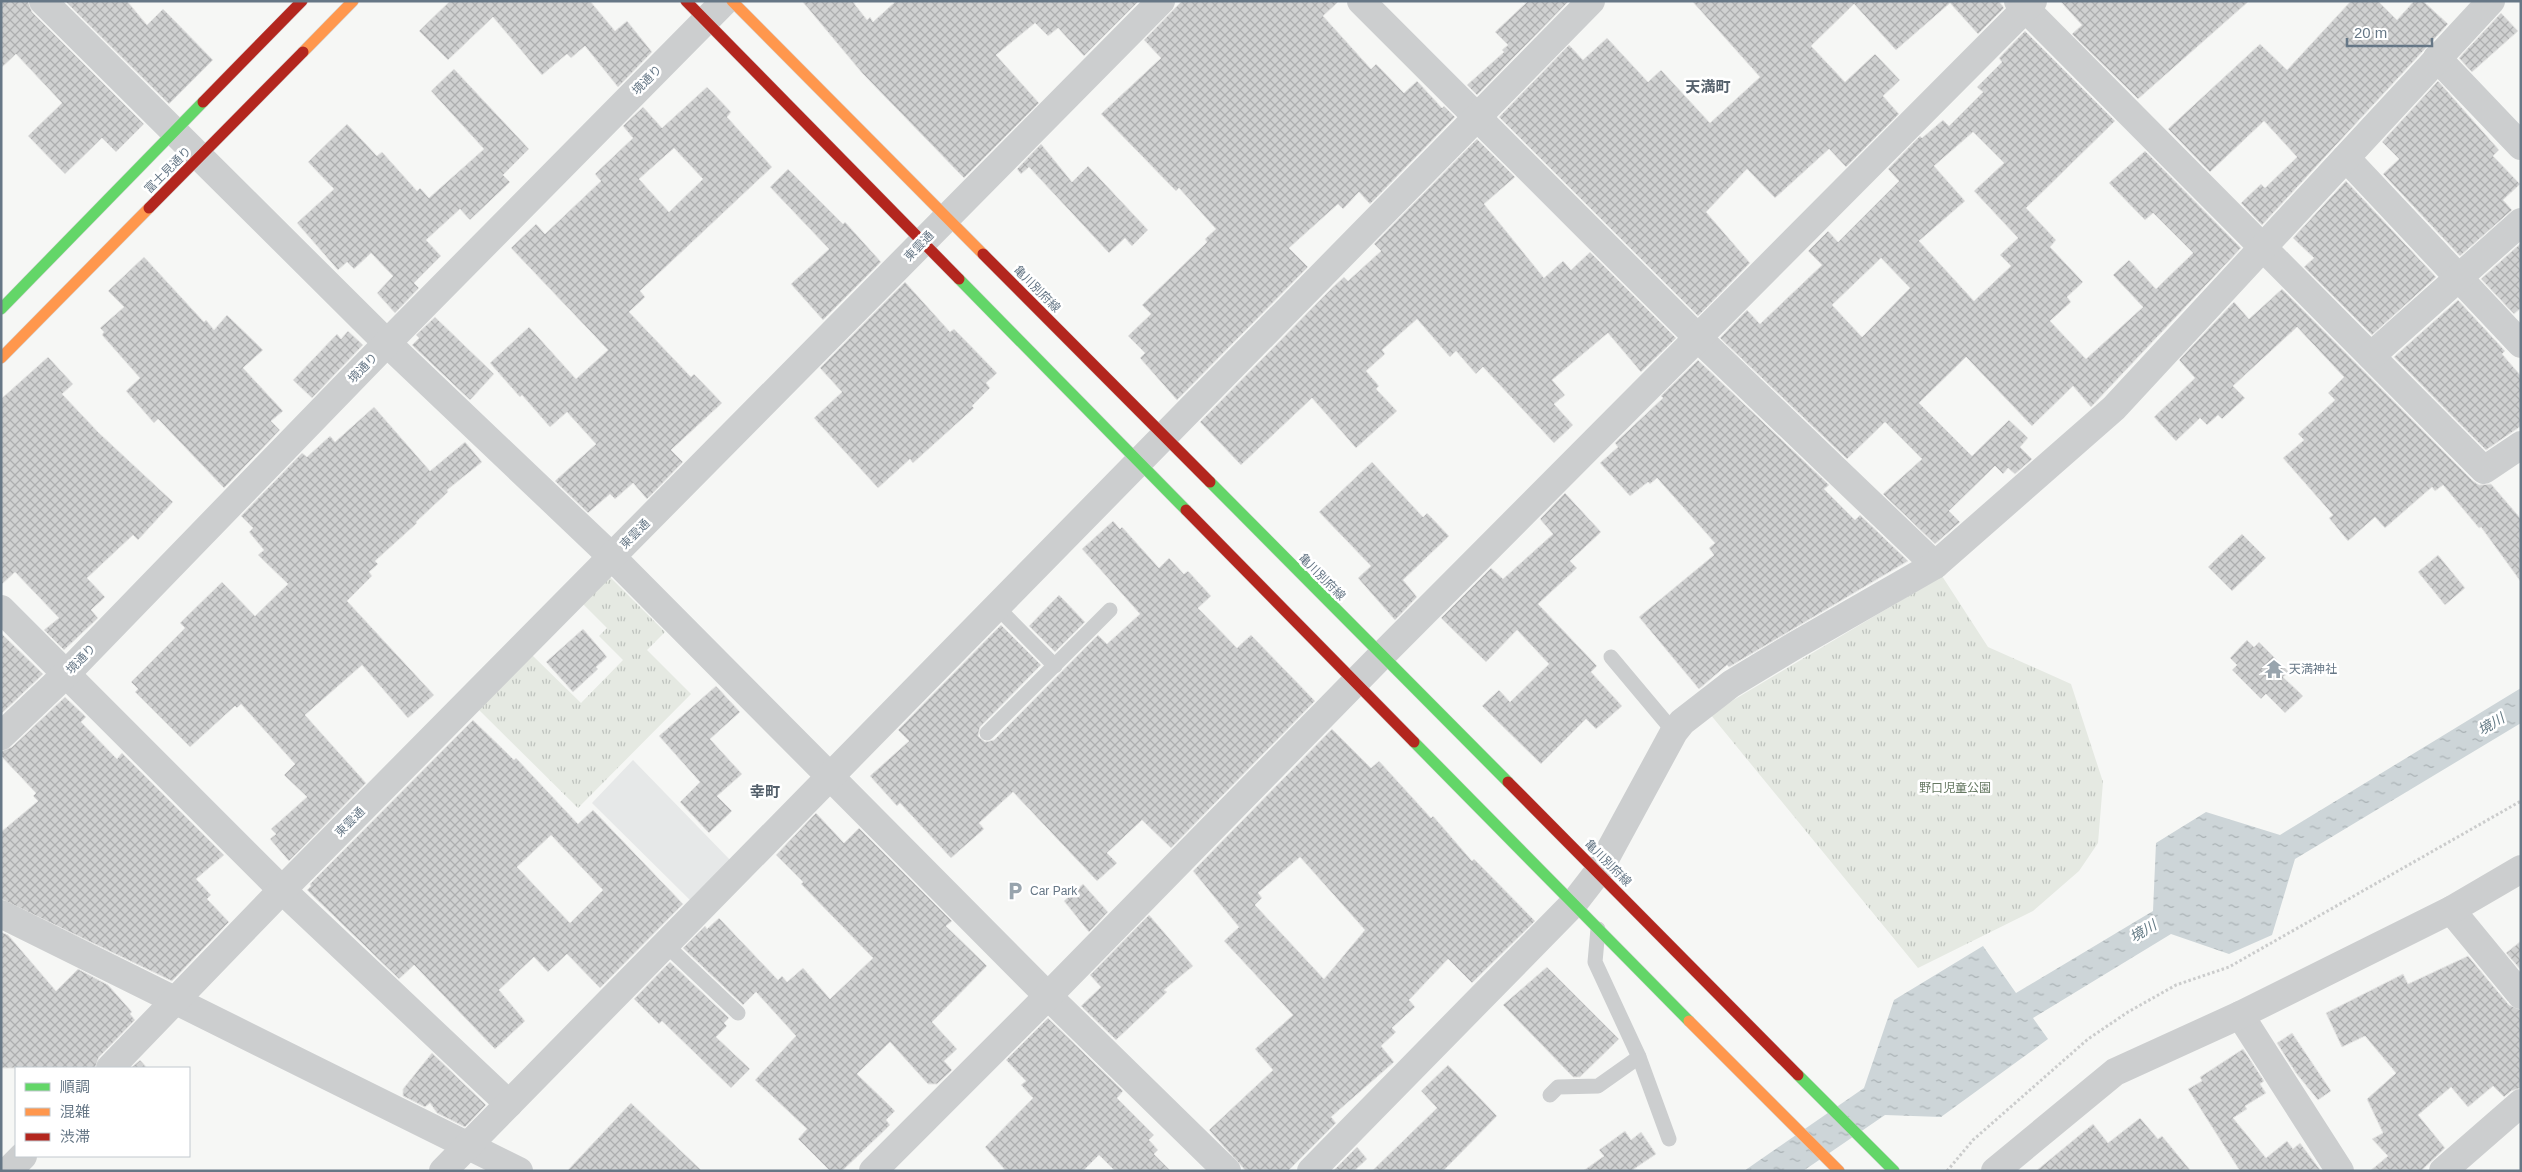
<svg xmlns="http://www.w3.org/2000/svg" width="2522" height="1172" font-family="Helvetica,'Noto Sans JP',sans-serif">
  <defs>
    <pattern id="park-tufts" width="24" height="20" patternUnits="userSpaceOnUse" patternTransform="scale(1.25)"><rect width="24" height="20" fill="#e5e9e2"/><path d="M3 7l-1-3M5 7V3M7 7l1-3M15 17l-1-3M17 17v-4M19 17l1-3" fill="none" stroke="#bdc2bd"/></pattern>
    <pattern id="water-ripples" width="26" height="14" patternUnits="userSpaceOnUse" patternTransform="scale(1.25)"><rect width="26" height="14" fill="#cdd5d8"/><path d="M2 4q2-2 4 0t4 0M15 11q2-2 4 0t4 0" fill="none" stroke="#aab2b5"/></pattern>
    <pattern id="building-cross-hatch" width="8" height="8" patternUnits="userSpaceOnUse" patternTransform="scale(1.25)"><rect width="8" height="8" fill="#d0d1d1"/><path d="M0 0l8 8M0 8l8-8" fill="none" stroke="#adaeaf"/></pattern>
  </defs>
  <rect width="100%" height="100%" fill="#f6f7f5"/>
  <!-- built -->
  <polygon fill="#e6e8e8" points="633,760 732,862 692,902 592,803"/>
  <!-- park -->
  <g fill="url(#park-tufts)">
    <polygon points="609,576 665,632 647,650 691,694 578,808 478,709 532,655 581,703 623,660 599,636 607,628 582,603"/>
    <polygon points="1942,576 1988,647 2071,684 2103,782 2098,843 2079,871 2033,911 1918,968 1710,714"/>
  </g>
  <!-- water -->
  <polygon fill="url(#water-ripples)" points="2521,688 2521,723 2295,859 2272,935 2229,954 2171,934 2033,1018 2048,1039 1941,1117 1885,1115 1803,1171 1744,1171 1864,1088 1894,1000 1983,946 2016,993 2153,911 2156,843 2206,812 2280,835"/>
  <!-- building -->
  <g fill="url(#building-cross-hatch)" stroke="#e6e6e5" fill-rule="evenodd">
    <polygon points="1,1 28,1 32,12 144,124 116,152 102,138 65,174 28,136 62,103 16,54 1,68"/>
    <polygon points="65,1 127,1 147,25 163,9 213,60 169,104"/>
    <polygon points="450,1 590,1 615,31 627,21 652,52 618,87 585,46 571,58 567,54 542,75 493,17 448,60 419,31"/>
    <polygon points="802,1 855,1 853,2 867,20 870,17 873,22 896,1 1139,1 1084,56 1058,28 1048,36 1035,23 996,55 1039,103 964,178 863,74"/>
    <polygon points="1182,1 1339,1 1323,16 1371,69 1376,64 1404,93 1417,81 1442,108 1444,106 1455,117 1370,204 1359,192 1343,209 1338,204 1289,248 1308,267 1177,400 1140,358 1145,353 1128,336 1151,314 1142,305 1207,242 1205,239 1216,229 1179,188 1176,191 1101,114 1161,58 1144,40"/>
    <polygon points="1528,1 1569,1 1477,95 1467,85 1504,52 1502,50 1508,45 1495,32"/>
    <polygon points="1692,1 1999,1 2004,8 1978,34 1950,3 1896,50 1854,4 1811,46 1845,82 1875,54 1900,80 1883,96 1899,114 1846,167 1829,149 1775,198 1747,169 1706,212 1750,263 1698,316 1499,117 1569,45 1583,60 1607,38 1648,82 1661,70 1710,123 1760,77"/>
    <polygon points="2060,1 2249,1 2138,99 2072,34 2082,25"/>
    <polygon points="2351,1 2378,1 2397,20 2414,1 2423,1 2448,24 2262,225 2241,203 2261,184 2265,188 2297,157 2264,121 2210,172 2168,129 2260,44 2287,70"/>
    <polygon points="2501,13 2518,31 2472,72 2459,58"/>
    <path d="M2025 31 2115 121 2026 208 2056 240 2050 247 2083 282 2067 297 2071 302 2050 321 2086 359 2143 307 2113 275 2129 260 2156 289 2193 253 2153 213 2145 220 2109 183 2145 151 2241 248 2091 407 2073 386 2032 426 1966 357 1919 403 1972 456 2009 420 2028 438 2020 447 2032 459 2015 474 2008 468 2003 474 1995 466 1949 511 1960 522 1935 544 1883 494 1922 459 1885 422 1847 459 1720 338 1747 310 1760 324 1822 265 1808 251 1828 231 1838 242 1899 181 1888 169 1920 136 1922 138 1943 120 1949 126 1983 92 1977 87 2002 62 1999 58ZM1973 132 2004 163 1974 191 2018 238 2000 255 2011 266 1974 301 1919 241 1965 201 1934 166ZM1881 258 1910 288 1862 337 1832 305Z"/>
    <polygon points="454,69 529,149 503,175 510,182 470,220 460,209 426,240 441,256 414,283 419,288 395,313 377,293 393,276 371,253 354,269 347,262 338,270 297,223 334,189 308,162 347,124 377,156 382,152 417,191 420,188 429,198 484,149 431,91"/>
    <polygon points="2438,81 2499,150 2493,156 2520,184 2503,200 2512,210 2460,256 2383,174 2399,159 2382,142"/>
    <path d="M707 87 731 112 727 117 772 167 640 291 645 297 629 312 691 377 694 374 722 403 671 450 683 462 647 499 633 483 615 499 610 494 588 513 555 481 596 444 567 412 550 427 522 395 520 397 490 363 529 327 576 379 608 350 511 248 536 224 545 234 601 181 595 174 633 138 623 126 643 107 662 128ZM674 148 703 179 669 212 639 179Z"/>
    <polygon points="1477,139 1515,177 1484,204 1544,278 1563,261 1571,270 1590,252 1676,338 1641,372 1608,333 1552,380 1565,395 1554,404 1573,425 1554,443 1483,367 1476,374 1456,351 1450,357 1417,319 1382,350 1385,354 1366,371 1379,386 1376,389 1397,411 1356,448 1312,398 1241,465 1200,422 1330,290 1344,277 1348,281 1381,251 1374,244"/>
    <polygon points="1041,144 1072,182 1088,166 1148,230 1132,246 1125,238 1109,253 1029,167 1021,174 1017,169"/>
    <polygon points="788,169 843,224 845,222 881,262 823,320 791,284 829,249 770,187"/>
    <polygon points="2346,181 2436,277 2372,335 2304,267 2314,258 2293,238"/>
    <polygon points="2521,243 2521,308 2514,314 2481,279"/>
    <polygon points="144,257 204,322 206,320 214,330 227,315 263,350 243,368 283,411 271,421 280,430 224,488 158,419 154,423 126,391 140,378 102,335 104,332 100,328 124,307 108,291"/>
    <polygon points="905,282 950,332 954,329 997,373 986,383 990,388 972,406 974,408 913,463 910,459 878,488 814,418 842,392 820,368"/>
    <polygon points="2282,289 2473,481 2479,485 2491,484 2521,519 2521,582 2481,527 2479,528 2443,485 2435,491 2432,487 2385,528 2375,517 2348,541 2329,518 2333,515 2283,458 2304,440 2298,434 2335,400 2328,393 2344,377 2297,327 2233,386 2245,398 2222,419 2218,415 2207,425 2200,418 2176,441 2154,417 2195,378 2179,360 2234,302 2249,319"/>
    <polygon points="2458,300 2505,351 2502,354 2521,376 2521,426 2486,450 2394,357"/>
    <polygon points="435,317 494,374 470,400 412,345 419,338 416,335"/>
    <polygon points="348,331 363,345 312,398 293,380 337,334 341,339"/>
    <polygon points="48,357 73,384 62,394 99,433 173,502 138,540 133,535 87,578 105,597 91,610 98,618 64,650 44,630 59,618 15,572 1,585 1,399"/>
    <polygon points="1698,360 1829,485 1824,489 1855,520 1860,515 1908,561 1729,667 1727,665 1699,689 1639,617 1714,555 1709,548 1715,543 1657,478 1650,484 1648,482 1630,496 1600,463 1618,447 1615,443 1663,398 1661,396"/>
    <polygon points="374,407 430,471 465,442 482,462 447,490 448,492 416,522 417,523 375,561 378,564 369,572 372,576 347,601 434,695 408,718 362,665 305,715 366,783 289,861 270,839 276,834 271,829 307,797 284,775 295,764 241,704 237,708 235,706 190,747 135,692 138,689 131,682 185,628 180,623 222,582 255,616 288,584 258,555 264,550 249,532 253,528 241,516 302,453 307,457 330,436 335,442"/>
    <polygon points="1372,462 1423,517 1427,513 1449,536 1403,580 1417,597 1395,620 1358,578 1371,566 1319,512"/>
    <polygon points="1565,493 1601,532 1570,561 1577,568 1538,604 1597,666 1591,672 1622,706 1596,729 1586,719 1541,764 1482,706 1499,690 1510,702 1549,664 1517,630 1486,662 1441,618 1491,568 1503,579 1553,534 1540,519"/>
    <polygon points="1113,521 1120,529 1122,527 1159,568 1169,558 1184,574 1188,571 1211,596 1198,608 1237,648 1251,635 1315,701 1171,848 1142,820 1107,853 1117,863 1097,881 1013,792 979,823 984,829 951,858 900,803 897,806 870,776 909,741 898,730 1001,625 1041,665 980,727 978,736 985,742 994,740 1098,635 1107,644 1140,614 1082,549"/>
    <polygon points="2242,534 2266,558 2232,591 2208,567"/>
    <polygon points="2438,555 2465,588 2445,605 2418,572"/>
    <polygon points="1059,595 1085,622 1055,652 1029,626"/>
    <polygon points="583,629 607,657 596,667 598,669 573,692 546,662"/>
    <polygon points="1,633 43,674 1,714"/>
    <polygon points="2247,640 2254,647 2259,642 2289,672 2283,677 2303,696 2285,713 2266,694 2261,699 2232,670 2237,665 2230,658"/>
    <polygon points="716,686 740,712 710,739 742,774 717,796 732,811 709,833 680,802 700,782 659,736"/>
    <polygon points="65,697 86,717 81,722 117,759 122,753 224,855 196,879 211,895 207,899 229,922 172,981 1,899 1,832 38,801 33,796 36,793 1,756 1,751 12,747"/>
    <path d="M473 720 514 760 516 758 578 824 593 810 683 904 600 988 567 954 548 972 534 957 499 990 525 1021 495 1049 414 965 399 979 307 890 311 886 310 884ZM551 835 603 890 570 923 517 867Z"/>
    <path d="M1332 729 1371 768 1379 761 1431 818 1433 816 1472 861 1474 859 1535 921 1472 983 1448 959 1409 1000 1415 1007 1392 1028 1396 1032 1381 1046 1394 1062 1331 1117 1336 1123 1288 1171H1246L1209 1130 1273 1070 1255 1049 1293 1015 1224 941 1239 927 1193 871ZM1300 857 1365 930 1324 979 1255 905 1262 898 1258 893Z"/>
    <polygon points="816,813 844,843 859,828 952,921 946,926 987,966 932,1022 957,1049 944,1061 952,1070 937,1084 928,1084 890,1042 857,1074 895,1111 886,1120 890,1125 842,1171 830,1171 798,1139 807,1129 755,1080 796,1036 756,992 743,1005 683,948 705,926 707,929 719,918 778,980 782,976 787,982 803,968 830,999 873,958 801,884 803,882 776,855"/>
    <polygon points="1083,884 1108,912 1089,932 1064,901"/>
    <polygon points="1149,915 1193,966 1164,990 1167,992 1116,1040 1081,1006 1101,987 1090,975"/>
    <polygon points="1,932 8,935 56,991 78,969 108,985 132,1012 130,1014 135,1020 99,1057 95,1068 1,1068"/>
    <polygon points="2521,941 2521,970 2506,953"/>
    <polygon points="2468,956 2509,1005 2521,1010 2521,1088 2511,1091 2504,1097 2493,1086 2468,1107 2451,1087 2418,1115 2445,1148 2421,1171 2370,1171 2388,1156 2372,1139 2383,1133 2367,1099 2396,1073 2365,1036 2342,1047 2326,1013 2403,974 2408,984"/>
    <polygon points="670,962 729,1018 724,1023 727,1026 716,1037 750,1069 731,1088 662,1021 659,1024 634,999"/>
    <polygon points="1547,967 1619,1039 1580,1077 1573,1077 1503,1005"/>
    <polygon points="1048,1018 1123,1091 1117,1098 1154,1135 1149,1140 1158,1150 1154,1154 1171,1171 1115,1171 1099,1155 1083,1171 1006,1171 985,1147 1033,1098 1021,1085 1026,1081 1006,1060"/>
    <polygon points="2292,1033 2331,1091 2318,1100 2296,1073 2277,1043"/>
    <polygon points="2243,1049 2264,1081 2260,1084 2266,1093 2245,1106 2247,1109 2233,1118 2266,1158 2287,1141 2293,1149 2300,1143 2321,1171 2240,1171 2188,1089 2202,1081 2200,1077"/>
    <polygon points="432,1053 486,1105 465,1127 437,1113 430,1103 425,1107 403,1096 403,1089"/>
    <polygon points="140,1060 147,1068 131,1068"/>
    <polygon points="1448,1065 1497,1116 1443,1171 1372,1171 1437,1108 1421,1091"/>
    <polygon points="631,1103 702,1171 567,1171"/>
    <polygon points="2140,1118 2158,1139 2162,1136 2191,1171 2036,1171 2093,1124 2108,1143"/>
    <polygon points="1625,1131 1631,1140 1641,1132 1656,1154 1631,1171 1583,1171 1604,1156 1599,1150"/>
    <polygon points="1357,1147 1367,1159 1354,1171 1333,1171"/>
  </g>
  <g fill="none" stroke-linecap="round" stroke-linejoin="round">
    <!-- fast casing -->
    <g stroke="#d2d3d4" stroke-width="12">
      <g id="fast">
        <polyline points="959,279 1186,510"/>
        <polyline points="1,309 203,102"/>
        <polyline points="1210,482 1508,782"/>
        <polyline points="1414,742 1689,1021"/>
        <polyline points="1798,1075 1894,1171"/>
      </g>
    </g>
    <!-- slow casing -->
    <g stroke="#d2d3d4" stroke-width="12">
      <g id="slow">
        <polyline points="732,1 983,254"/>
        <polyline points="303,52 353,1"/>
        <polyline points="1,358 149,208"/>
        <polyline points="1689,1021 1839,1171"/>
      </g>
    </g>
    <!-- jam casing -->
    <g stroke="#d2d3d4" stroke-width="12">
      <g id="jam">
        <polyline points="686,1 959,279"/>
        <polyline points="203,102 302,1"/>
        <polyline points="149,208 303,52"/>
        <polyline points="983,254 1210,482"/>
        <polyline points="1186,510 1414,742"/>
        <polyline points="1508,782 1798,1075"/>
      </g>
    </g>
    <!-- path -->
    <polyline stroke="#cbcccc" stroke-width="3" stroke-dasharray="2.5 2.5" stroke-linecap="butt" points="1947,1171 1973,1140 2088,1039 2128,1012 2176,985 2229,967 2521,801"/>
    <!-- lane -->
    <g stroke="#cccecf" stroke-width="15">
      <polyline points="996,606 1055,666"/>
      <polyline points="1611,657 1674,732"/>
      <polyline points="987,733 1110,610"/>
      <polyline points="1598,929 1595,962 1639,1057 1669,1139"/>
      <polyline points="665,944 738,1013"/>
      <polyline points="1550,1095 1558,1087 1598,1086 1639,1057"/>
    </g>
    <!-- street -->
    <g stroke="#cccecf" stroke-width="28">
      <polyline points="43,1 387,343 612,557 1048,996 1227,1171"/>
      <polyline points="1361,1 1698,338 1935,565"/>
      <polyline points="2018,1 2484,470 2521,445"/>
      <polyline points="2437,58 2521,146"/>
      <polyline points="2346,158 2521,344"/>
      <polyline points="2371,356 2521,222"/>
      <polyline points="1,609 282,890 509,1104"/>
      <polyline points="1,736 67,673 387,343 725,1"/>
      <polyline points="2451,910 2521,995"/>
      <polyline points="1,914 519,1171"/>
      <polyline points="2240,1015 2340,1171"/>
      <polyline points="110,1068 282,890 1161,1"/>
      <polyline points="8,1171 23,1156"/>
      <polyline points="443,1171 1591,1"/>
      <polyline points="873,1171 1048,996 1381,656 2033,1"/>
      <polyline points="1311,1171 1574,903 1598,872 1674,732 1682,722 1731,684 1794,646 1935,565 2114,408 2491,1"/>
      <polyline points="1995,1171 2115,1072 2240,1015 2451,910 2521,869"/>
      <polyline points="2443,1171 2521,1103"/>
    </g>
    <!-- fast -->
    <use href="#fast" stroke="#63d668" stroke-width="11"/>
    <!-- slow -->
    <use href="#slow" stroke="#ff974d" stroke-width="11"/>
    <!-- jam -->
    <use href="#jam" stroke="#b3261e" stroke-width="11"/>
  </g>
  <!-- icons -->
  <defs>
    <g id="temple-bare" transform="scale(1.5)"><path d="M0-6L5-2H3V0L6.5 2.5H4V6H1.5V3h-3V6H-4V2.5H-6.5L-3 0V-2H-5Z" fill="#98a4ad" stroke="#fff" stroke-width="2.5" paint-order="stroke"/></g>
    <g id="parking-bare" transform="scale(1.5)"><path d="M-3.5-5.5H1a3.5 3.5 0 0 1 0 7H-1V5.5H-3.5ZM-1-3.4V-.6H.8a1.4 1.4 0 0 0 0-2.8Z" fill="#98a4ad" stroke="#fff" stroke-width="2.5" paint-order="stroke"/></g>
  </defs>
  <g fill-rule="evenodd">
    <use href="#temple-bare" x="2274" y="669"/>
    <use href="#parking-bare" x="1015" y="891"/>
  </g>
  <g text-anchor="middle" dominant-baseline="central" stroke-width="5" stroke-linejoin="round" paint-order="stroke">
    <!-- street labels -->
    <g font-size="12" fill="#667786" stroke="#fff">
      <text transform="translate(647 80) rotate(-45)">境通り</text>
      <text transform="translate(168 170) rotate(-45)">富士見通り</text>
      <text transform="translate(919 246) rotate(-46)">東雲通</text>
      <text transform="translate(1037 289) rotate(45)">亀川別府線</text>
      <text transform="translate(363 368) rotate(-46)">境通り</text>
      <text transform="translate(635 534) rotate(-45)">東雲通</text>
      <text transform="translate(1322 577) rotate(45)">亀川別府線</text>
      <text transform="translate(81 659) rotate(-46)">境通り</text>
      <text transform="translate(350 822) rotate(-45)">東雲通</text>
      <text transform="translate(1608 863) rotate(45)">亀川別府線</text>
    </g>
    <!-- poi labels -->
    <g font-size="12" fill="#667786" stroke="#fff" text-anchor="start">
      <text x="2289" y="669">天満神社</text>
      <text x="1030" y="891">Car Park</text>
    </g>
    <!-- park labels -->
    <g font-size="12" fill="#657861" stroke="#fff">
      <text x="1955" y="788">野口児童公園</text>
    </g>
    <!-- water labels -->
    <g font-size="14" font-style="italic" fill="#617883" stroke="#fff">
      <text transform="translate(2491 724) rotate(-31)">境川</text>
      <text transform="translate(2143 931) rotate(-31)">境川</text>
    </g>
    <!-- quarter labels -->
    <g font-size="15" font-weight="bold" fill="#54606b" stroke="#fff">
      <text x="1708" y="86">天満町</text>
      <text x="765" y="791">幸町</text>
    </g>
  </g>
  <!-- border -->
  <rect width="2522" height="1172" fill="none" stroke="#667786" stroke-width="5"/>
  <!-- legend -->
  <rect x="15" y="1067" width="175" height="90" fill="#ffffff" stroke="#c2c9cf"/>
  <rect x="25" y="1083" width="25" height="8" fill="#63d668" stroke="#c2c9cf"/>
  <text x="60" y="1092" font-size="15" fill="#667786">順調</text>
  <rect x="25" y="1108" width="25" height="8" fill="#ff974d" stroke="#c2c9cf"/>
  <text x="60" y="1117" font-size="15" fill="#667786">混雑</text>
  <rect x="25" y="1133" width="25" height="8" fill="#b3261e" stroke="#c2c9cf"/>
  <text x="60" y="1142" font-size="15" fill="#667786">渋滞</text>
  <!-- scale -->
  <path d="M2347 38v8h85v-8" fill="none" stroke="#667786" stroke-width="2.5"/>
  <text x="2354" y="38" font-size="15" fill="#667786" stroke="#ffffff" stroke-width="4" paint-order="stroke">20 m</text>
</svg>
